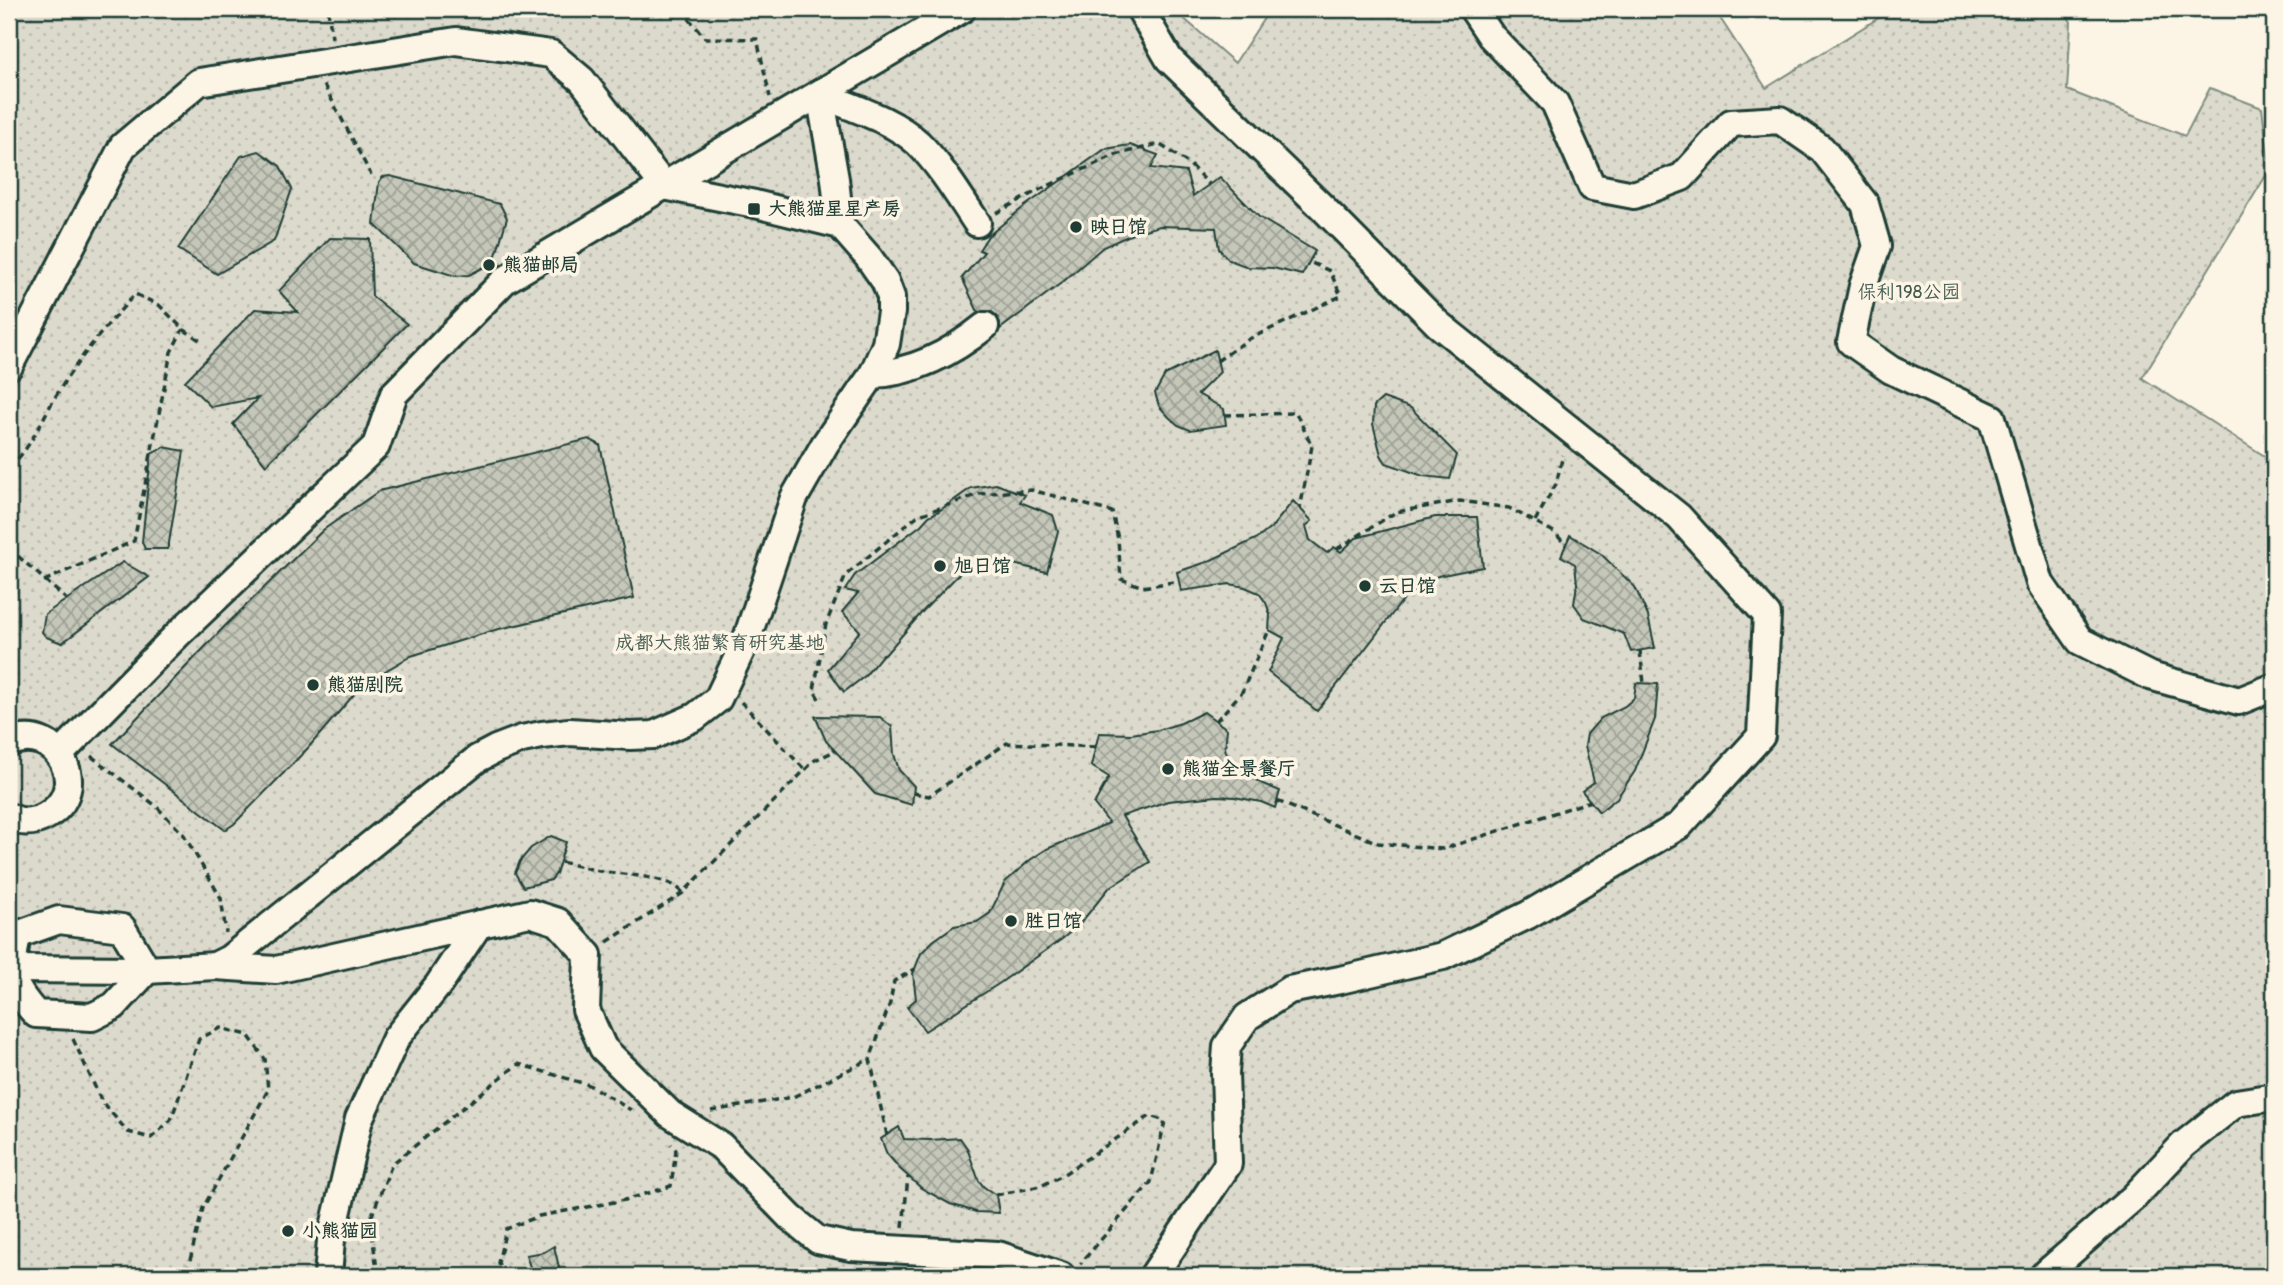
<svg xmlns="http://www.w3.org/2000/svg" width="2283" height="1285" font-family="Pangolin,'LXGW WenKai TC',sans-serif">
  <defs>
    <pattern id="park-dots" width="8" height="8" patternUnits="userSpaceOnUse" patternTransform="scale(1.75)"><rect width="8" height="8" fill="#dcdacc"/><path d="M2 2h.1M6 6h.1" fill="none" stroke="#bcbcb0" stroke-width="1.8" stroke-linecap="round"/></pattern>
    <pattern id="building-cross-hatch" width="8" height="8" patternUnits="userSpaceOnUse" patternTransform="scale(1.75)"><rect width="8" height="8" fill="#c5c7b9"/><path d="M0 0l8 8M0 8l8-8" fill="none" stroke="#9fa397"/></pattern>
  </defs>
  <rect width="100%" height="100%" fill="#fcf5e5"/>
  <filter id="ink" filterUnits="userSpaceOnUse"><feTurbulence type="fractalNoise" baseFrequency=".0143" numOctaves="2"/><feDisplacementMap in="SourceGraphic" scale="14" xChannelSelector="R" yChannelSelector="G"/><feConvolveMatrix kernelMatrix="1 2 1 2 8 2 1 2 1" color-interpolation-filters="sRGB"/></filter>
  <g filter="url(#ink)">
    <!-- park -->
    <polygon fill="url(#park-dots)" stroke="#7e8c80" stroke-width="2" points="9,9 1173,9 1235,63 1270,9 1714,9 1766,88 1893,9 2064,9 2071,22 2067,90 2185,136 2210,88 2262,108 2270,169 2142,378 2274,462 2274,1276 9,1276"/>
    <!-- building -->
    <g fill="url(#building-cross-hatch)" stroke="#1f3d34" stroke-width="2">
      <polygon points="1130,145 1158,155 1151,168 1186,172 1193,196 1220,177 1259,217 1315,251 1302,275 1273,268 1248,267 1229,260 1219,249 1216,228 1160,226 1137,232 1103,247 1064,281 1000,329 1000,323 997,316 990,311 978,312 962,278 984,252 979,250 988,236 1025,206 1105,149"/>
      <polygon points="259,151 280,166 292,189 274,241 217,274 178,249 241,156"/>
      <polygon points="390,176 500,204 507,218 494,262 469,275 455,276 414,263 374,224 379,182 383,177"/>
      <polygon points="330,238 370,239 372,296 407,324 266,465 233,424 258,398 211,407 185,381 255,309 298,312 279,291"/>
      <polygon points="1215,350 1220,372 1198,394 1224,409 1226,425 1190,430 1178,425 1169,417 1159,406 1155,393 1165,375"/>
      <polygon points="1383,398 1411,408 1457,455 1450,479 1423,476 1386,463 1381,455 1373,424 1374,406"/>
      <polygon points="589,439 600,445 634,598 495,630 411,656 363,684 308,748 234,824 225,830 112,744 226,625 323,530 379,491"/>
      <polygon points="164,447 184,451 168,549 145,549 142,542 151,454"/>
      <polygon points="996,484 1025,495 1020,502 1053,515 1058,531 1047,572 1000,561 980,561 961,572 923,611 885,655 883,654 865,676 844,692 828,669 860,631 842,612 858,593 845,590 855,575 921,525 929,516 939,511 971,488"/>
      <polygon points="1293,501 1312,521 1306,526 1310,540 1327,553 1334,547 1341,552 1356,538 1435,517 1477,517 1483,567 1438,576 1419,587 1403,600 1317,711 1268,672 1284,638 1269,630 1270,614 1266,603 1259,593 1245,587 1230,584 1181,591 1177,572 1207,562 1258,538 1272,527"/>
      <polygon points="1570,535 1601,554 1635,587 1648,616 1655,648 1631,652 1624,634 1584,618 1574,604 1577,584 1575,564 1561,556"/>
      <polygon points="123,562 149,577 62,643 46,637 42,632 45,614"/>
      <polygon points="1636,683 1658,684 1655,719 1635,771 1617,798 1599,812 1582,791 1594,782 1585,746 1587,734 1601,718 1625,706 1634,698"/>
      <polygon points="1204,712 1227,729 1225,748 1229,761 1242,772 1263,784 1280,791 1275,808 1261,802 1234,797 1217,796 1168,801 1122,816 1150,862 1109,888 1079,925 1062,939 1000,983 925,1031 907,1007 916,999 913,974 921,953 933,941 954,926 977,922 990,913 1005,882 1030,860 1047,849 1109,823 1094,804 1109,777 1091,766 1099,733 1131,734 1158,730 1181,723"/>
      <polygon points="815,716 880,717 892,727 894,754 899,770 914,786 912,805 875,794 826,741"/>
      <polygon points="551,836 566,842 556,874 551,880 523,887 515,873 520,861 531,848"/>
      <polygon points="899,1127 904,1139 930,1140 960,1138 967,1148 979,1181 984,1187 996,1195 999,1213 976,1212 950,1204 921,1188 900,1169 887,1154 881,1139"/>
      <polygon points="554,1246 561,1276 533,1276 526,1255 544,1252"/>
    </g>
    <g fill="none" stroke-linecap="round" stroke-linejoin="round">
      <!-- minor casing -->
      <g stroke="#1f3d34" stroke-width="32">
        <g id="minor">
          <polyline points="1140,9 1169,59 1322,207 1438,324 1679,517 1767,615 1761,736 1680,825 1528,915 1443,956 1340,980 1289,990 1247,1017 1227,1046 1225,1073 1228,1164 1153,1276"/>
          <polyline points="1473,9 1491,36 1555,103 1592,187 1634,195 1682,177 1731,123 1780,120 1822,149 1865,204 1877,246 1863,286 1851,342 1891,370 1992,418 2040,583 2080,641 2150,676 2239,701 2274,687"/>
          <path d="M820 94C852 108 892 119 918 143 941 166 959 196 977 223"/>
          <polyline points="820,94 835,179 840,225"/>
          <polyline points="9,366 123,146 199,82 456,41 551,54 582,80 664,186 755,204 840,225 869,258 885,281 891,297 891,312 886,344 873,374 825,444 794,498 747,638 718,699 695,717 654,735 630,736 570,732 542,735 522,739 496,749 477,759 229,959 215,966 147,970 9,969"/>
          <path d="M873 374C914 373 954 351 985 326"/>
          <path d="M9 743C57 721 93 790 46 816 34 823 21 823 9 817"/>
          <polyline points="59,755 176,636 376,446 394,394 505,280 962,9"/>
          <path d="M59 920 122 928 147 970 114 1006 92 1017 36 1014C8 983 10 975 17 935Z"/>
          <polyline points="215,966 276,970 530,913 558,922 588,955 586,1010 603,1048 670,1114 721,1146 790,1217 818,1240 851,1247 998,1255 1061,1276"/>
          <polyline points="328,1276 331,1240 359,1119 396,1038 439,984 479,924"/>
          <polyline points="2043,1276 2134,1197 2183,1145 2236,1103 2274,1097"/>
        </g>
      </g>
      <!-- path -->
      <g stroke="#1f3d34" stroke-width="3.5" stroke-dasharray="7 5" stroke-linecap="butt">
        <polyline points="328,9 332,38"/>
        <polyline points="681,9 705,38 757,39 770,97"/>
        <polyline points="324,85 371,175"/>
        <polyline points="996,213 1041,189 1115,155 1159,144 1188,163 1209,184"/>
        <polyline points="1217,361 1249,339 1341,296 1330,271 1309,262"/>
        <polyline points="1225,415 1296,413 1312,446 1300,509"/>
        <path d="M9 467C33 447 42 417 59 391 80 356 108 324 135 294L159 305 183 329 201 341"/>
        <polyline points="1535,521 1556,484 1563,455"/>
        <polyline points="9,548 66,599"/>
        <polyline points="1337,549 1396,512 1460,501 1509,508 1554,532 1566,545"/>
        <polyline points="44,581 134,541 171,352 183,329"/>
        <polyline points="1640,651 1644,683"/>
        <polyline points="819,699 814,690 826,624 846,575 917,516 979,494 1032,490 1112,512 1118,539 1121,579 1143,587 1179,581"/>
        <polyline points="741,702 805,770"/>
        <polyline points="1216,721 1242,692 1269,630"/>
        <polyline points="91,756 155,805 184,835 221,898 226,933"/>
        <polyline points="913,793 929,796 1007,743 1096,747"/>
        <polyline points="1277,801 1378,843 1443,849 1591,801"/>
        <path d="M561 862C574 865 586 868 599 871 621 875 669 875 683 893"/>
        <polyline points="607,942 683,893 815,760 835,751"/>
        <polyline points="73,1039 102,1102 128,1132 151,1138 171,1120 199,1039 220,1028 248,1035 265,1059 268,1090 203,1208 186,1276"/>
        <polyline points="711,1111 793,1097 870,1059"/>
        <polyline points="887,1135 870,1059 890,1003 894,981 915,969"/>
        <polyline points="996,1195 1041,1186 1061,1176 1150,1116 1165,1121 1151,1182 1080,1264"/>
        <polyline points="903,1227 908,1177"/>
        <polyline points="378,1276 370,1220 392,1164 518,1064 589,1085 631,1110"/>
        <polyline points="505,1276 498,1263 506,1229 539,1216 625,1200 671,1186 676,1150 671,1144"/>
      </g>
      <!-- minor -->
      <use href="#minor" stroke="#fcf5e5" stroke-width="26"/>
    </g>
  </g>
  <!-- markers -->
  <g fill="#1f3d34" stroke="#fcf5e5" stroke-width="2.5">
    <rect x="747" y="202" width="14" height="14" rx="3.5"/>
    <circle cx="1076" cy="227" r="7"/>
    <circle cx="489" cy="265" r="7"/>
    <circle cx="940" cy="566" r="7"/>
    <circle cx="1365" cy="586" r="7"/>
    <circle cx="313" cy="685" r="7"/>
    <circle cx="1168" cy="769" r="7"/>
    <circle cx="1011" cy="921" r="7"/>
    <circle cx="288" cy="1231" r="7"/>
  </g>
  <g text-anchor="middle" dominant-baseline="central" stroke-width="7" stroke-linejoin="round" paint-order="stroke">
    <!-- poi labels -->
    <g font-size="19" font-weight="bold" fill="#1f3d34" stroke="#fcf5e5" text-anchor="start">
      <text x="768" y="209">大熊猫星星产房</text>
      <text x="1090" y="227">映日馆</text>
      <text x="503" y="265">熊猫邮局</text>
      <text x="954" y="566">旭日馆</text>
      <text x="1379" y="586">云日馆</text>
      <text x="327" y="685">熊猫剧院</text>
      <text x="1182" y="769">熊猫全景餐厅</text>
      <text x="1025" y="921">胜日馆</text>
      <text x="302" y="1231">小熊猫园</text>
    </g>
    <!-- park labels -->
    <g font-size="19" fill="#455c52" stroke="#fcf5e5">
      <text x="1909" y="292">保利198公园</text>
      <text x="720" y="643">成都大熊猫繁育研究基地</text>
    </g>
  </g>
  <!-- margin -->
  <rect width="2283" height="1285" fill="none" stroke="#fcf5e5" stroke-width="35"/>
  <rect x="18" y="18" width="2248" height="1250" fill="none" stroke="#1f3d34" stroke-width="2.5" filter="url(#ink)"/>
</svg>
